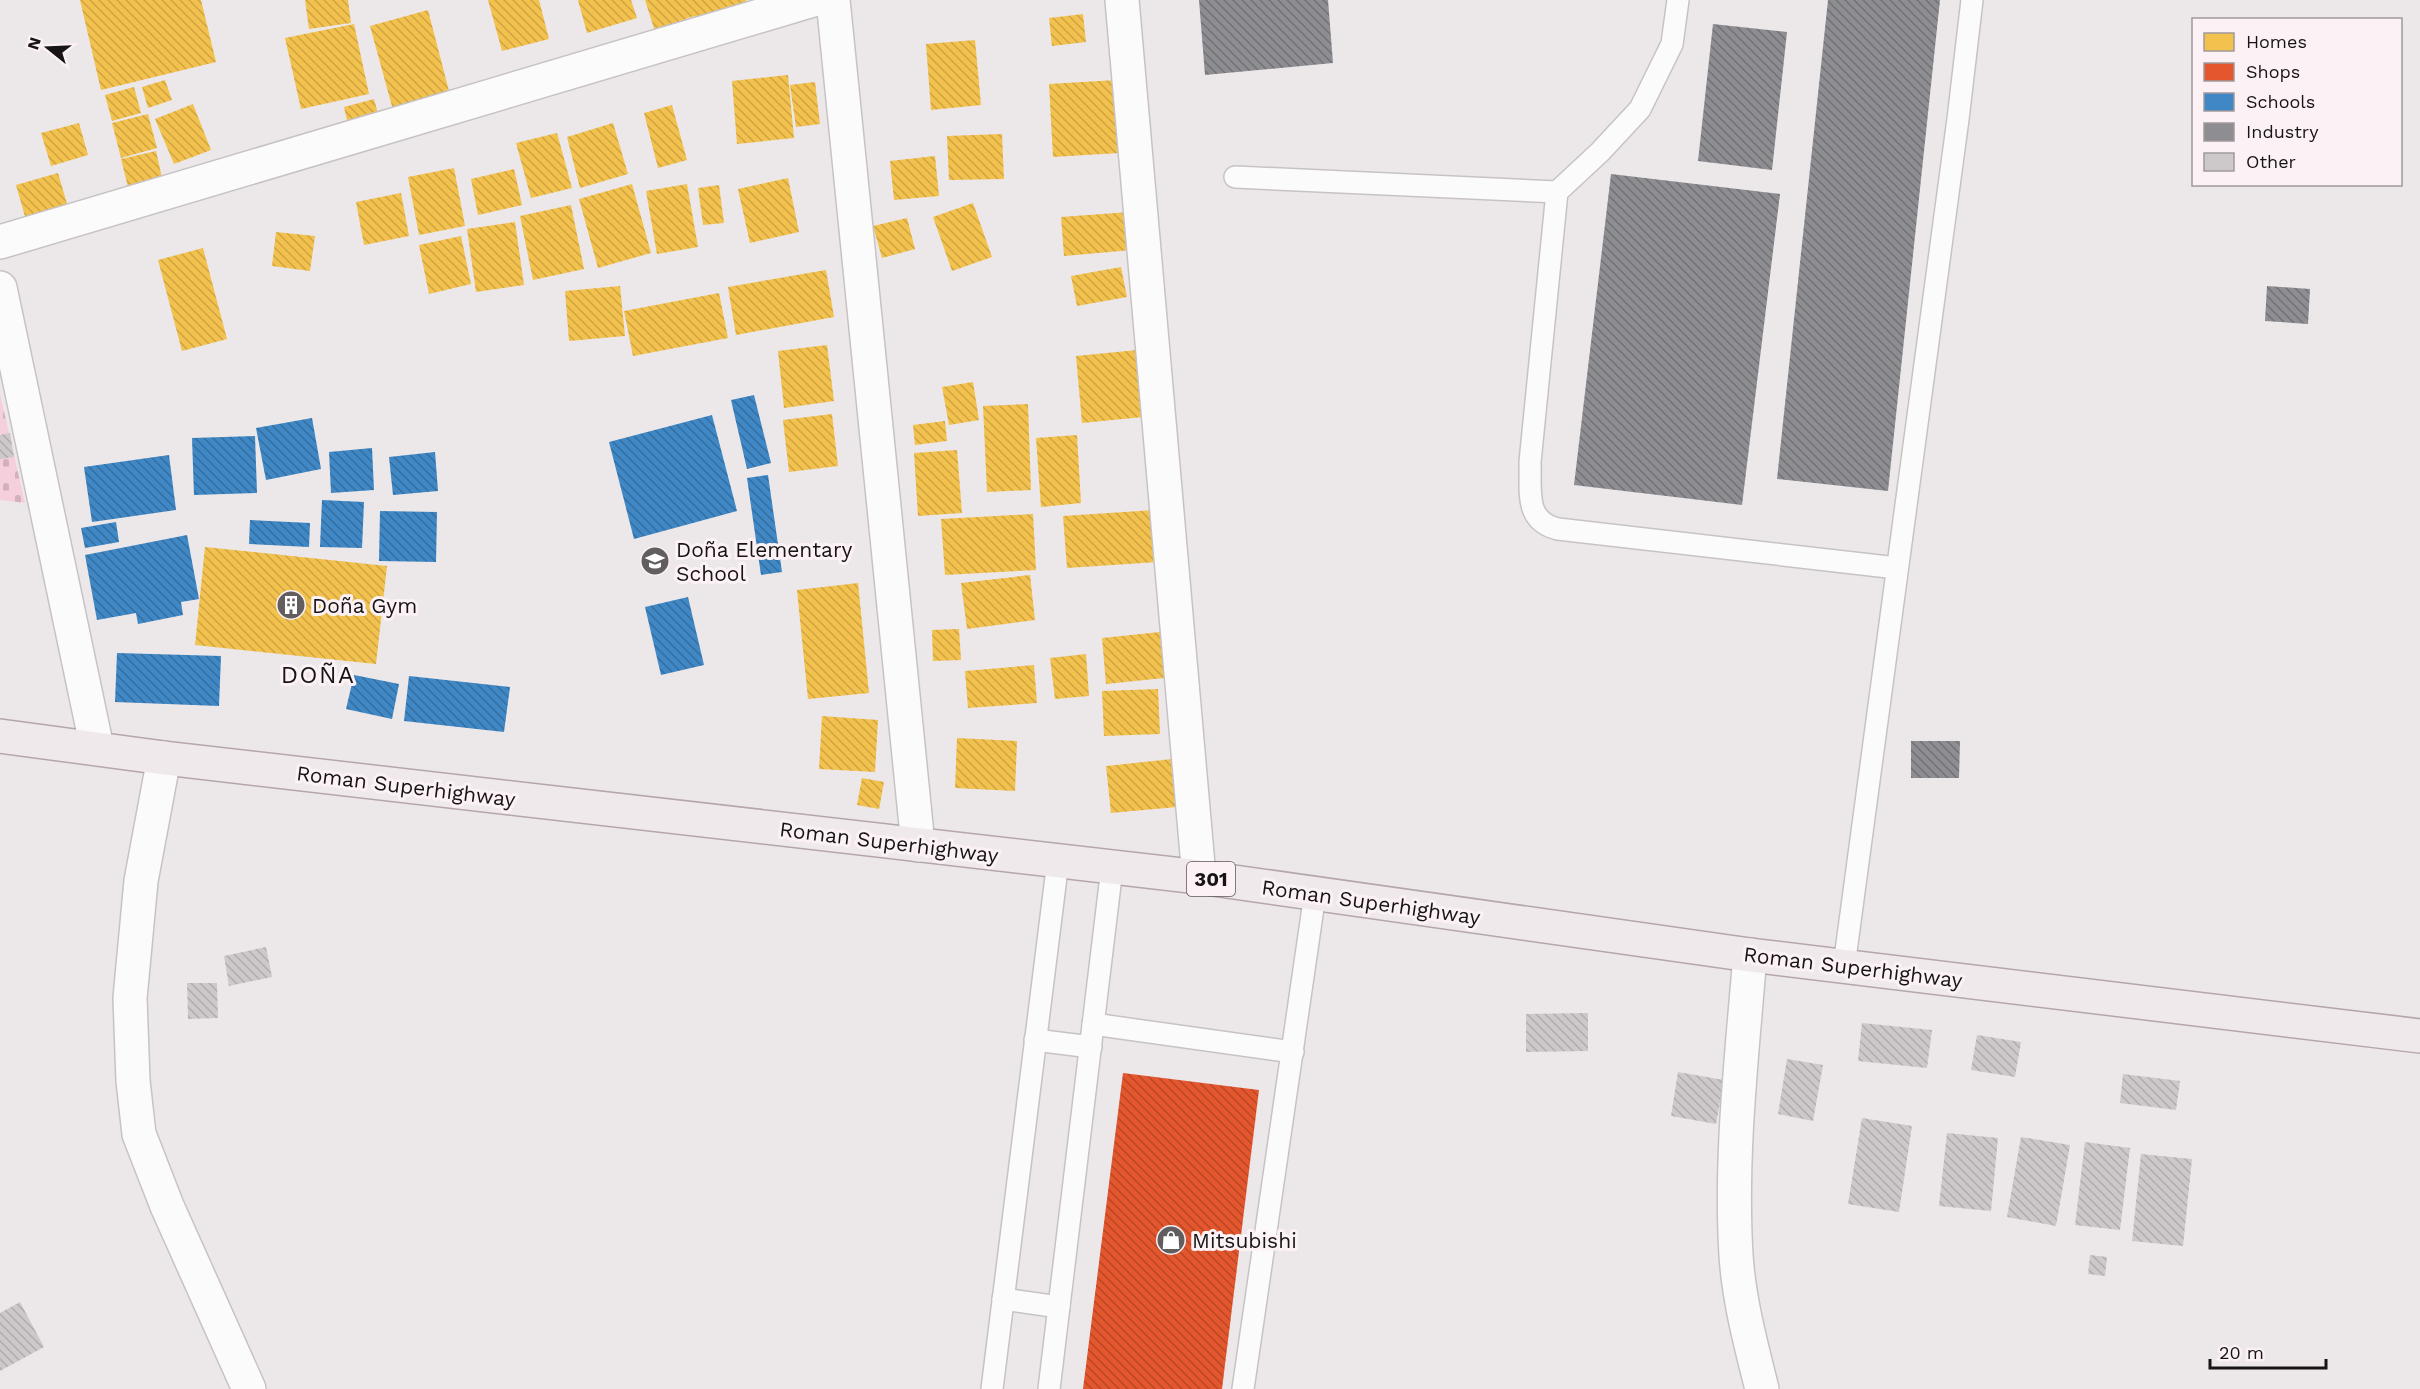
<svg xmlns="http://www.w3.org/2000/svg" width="2420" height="1389" font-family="'Work Sans',sans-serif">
  <defs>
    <pattern id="cemetery-stones" width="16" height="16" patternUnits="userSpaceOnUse" patternTransform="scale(1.5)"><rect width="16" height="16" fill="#f5cfdc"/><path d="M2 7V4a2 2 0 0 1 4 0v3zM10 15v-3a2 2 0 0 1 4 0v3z" fill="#d1b1bc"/></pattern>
    <pattern id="homes-back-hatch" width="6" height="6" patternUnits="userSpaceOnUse" patternTransform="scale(1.5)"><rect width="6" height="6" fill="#f2c14e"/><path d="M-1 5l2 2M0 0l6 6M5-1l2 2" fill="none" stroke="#cfa543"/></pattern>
    <pattern id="shops-back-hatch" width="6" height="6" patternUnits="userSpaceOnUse" patternTransform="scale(1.5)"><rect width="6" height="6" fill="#e4572e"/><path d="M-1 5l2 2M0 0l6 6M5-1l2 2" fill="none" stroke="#b84726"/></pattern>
    <pattern id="schools-back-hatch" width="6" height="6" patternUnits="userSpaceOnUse" patternTransform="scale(1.5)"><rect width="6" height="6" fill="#3f88c5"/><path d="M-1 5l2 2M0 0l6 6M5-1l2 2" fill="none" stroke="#346e9f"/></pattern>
    <pattern id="industry-back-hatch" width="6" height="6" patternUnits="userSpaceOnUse" patternTransform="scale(1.5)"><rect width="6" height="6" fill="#8d8d92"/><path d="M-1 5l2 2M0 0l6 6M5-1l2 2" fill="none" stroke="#727276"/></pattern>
    <pattern id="building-back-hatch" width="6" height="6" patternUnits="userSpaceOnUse" patternTransform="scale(1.5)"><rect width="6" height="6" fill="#cdc9ca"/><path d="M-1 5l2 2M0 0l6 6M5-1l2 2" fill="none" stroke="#afacad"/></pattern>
  </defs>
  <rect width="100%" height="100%" fill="#ece7e9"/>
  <!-- cemetery -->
  <polygon fill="url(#cemetery-stones)" points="0,394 25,503 0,500"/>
  <!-- homes -->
  <g fill="url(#homes-back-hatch)">
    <polygon points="80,0 201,0 216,62 101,90"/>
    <polygon points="305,0 348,0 351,23 309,29"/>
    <polygon points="488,0 539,0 549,39 502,51"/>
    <polygon points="578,0 631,0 637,18 587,33"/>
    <polygon points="645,0 746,0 750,14 697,30 694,16 685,19 688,31 658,41"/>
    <polygon points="428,10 450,95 393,110 370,26"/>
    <polygon points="1083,14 1086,42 1052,46 1049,18"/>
    <polygon points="354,24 369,94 301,109 285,38"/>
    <polygon points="975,40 981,105 931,110 926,44"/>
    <polygon points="788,75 794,138 737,144 732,81"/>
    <polygon points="165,80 172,100 148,108 142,87"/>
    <polygon points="1116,80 1119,153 1053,157 1049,84"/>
    <polygon points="815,82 820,124 796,127 790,85"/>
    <polygon points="134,87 141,113 112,121 105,95"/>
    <polygon points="374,99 381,125 350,133 344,107"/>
    <polygon points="193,104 211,150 174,164 155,119"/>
    <polygon points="672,105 687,160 658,168 644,113"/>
    <polygon points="148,114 157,148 121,158 112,123"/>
    <polygon points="79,123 88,155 51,166 41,133"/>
    <polygon points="613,123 628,174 580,188 567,137"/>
    <polygon points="557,133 572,188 531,198 516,143"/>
    <polygon points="1002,134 1004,179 949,180 947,136"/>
    <polygon points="156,151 165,191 131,199 121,159"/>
    <polygon points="935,156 939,196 894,200 890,161"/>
    <polygon points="454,168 465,226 419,235 408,177"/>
    <polygon points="514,169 522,205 478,215 471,179"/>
    <polygon points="58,173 70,214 28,227 16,185"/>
    <polygon points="788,178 799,232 750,243 738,189"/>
    <polygon points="632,184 651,253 598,268 579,199"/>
    <polygon points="687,184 698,247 657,254 646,191"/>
    <polygon points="719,185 724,223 703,225 698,188"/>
    <polygon points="401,193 409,236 364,245 356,202"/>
    <polygon points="973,203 992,257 952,271 933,217"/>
    <polygon points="571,205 584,269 533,280 520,216"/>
    <polygon points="1129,212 1132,250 1064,256 1061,217"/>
    <polygon points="907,218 915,249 882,258 873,226"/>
    <polygon points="515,222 524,285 476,292 467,229"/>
    <polygon points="276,232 315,236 310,271 272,266"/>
    <polygon points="461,236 471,284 429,294 419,245"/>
    <polygon points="203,248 227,339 182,351 158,260"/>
    <polygon points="1121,267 1127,297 1077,306 1071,276"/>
    <polygon points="826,270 834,317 736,335 728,287"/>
    <polygon points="620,286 625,336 569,341 565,291"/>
    <polygon points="719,293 728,338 633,356 624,311"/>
    <polygon points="827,345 834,401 784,408 778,351"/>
    <polygon points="1137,350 1143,417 1082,423 1076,356"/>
    <polygon points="973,382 979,420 949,425 942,387"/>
    <polygon points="1028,404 1031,490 987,492 983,406"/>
    <polygon points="832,414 838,466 789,472 783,420"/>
    <polygon points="945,421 947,441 915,445 913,425"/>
    <polygon points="1077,435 1081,503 1041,507 1036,438"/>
    <polygon points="957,450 962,513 918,516 914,453"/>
    <polygon points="1155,510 1158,562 1067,568 1063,516"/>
    <polygon points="1033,514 1036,570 945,575 941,519"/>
    <polygon points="205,547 387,566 376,664 195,645"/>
    <polygon points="1030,575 1035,620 967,629 961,583"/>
    <polygon points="858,583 869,693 808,699 797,590"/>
    <polygon points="959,629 961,660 933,661 932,630"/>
    <polygon points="1160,632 1164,678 1106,684 1102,638"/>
    <polygon points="1086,654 1089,696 1055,699 1050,658"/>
    <polygon points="1034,665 1037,703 968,708 965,671"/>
    <polygon points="1158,689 1160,734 1104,736 1102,691"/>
    <polygon points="822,716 878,720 875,772 819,769"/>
    <polygon points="957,738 1017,741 1015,791 955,788"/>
    <polygon points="1172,759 1177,807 1111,813 1106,766"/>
    <polygon points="862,778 884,782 879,809 857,805"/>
  </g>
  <!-- shops -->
  <polygon fill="url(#shops-back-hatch)" points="1123,1073 1259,1090 1222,1389 1083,1389"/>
  <!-- schools -->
  <g fill="url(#schools-back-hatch)">
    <polygon points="754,395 771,463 747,469 731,400"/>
    <polygon points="712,415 737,511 634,539 609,442"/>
    <polygon points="312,418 321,469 266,480 256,428"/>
    <polygon points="255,436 257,493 194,495 192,438"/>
    <polygon points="372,448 374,490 331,493 329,452"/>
    <polygon points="435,452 438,491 393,495 389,457"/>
    <polygon points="169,455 176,510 92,522 84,467"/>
    <polygon points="768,475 782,572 761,575 747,478"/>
    <polygon points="322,500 364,502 362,548 320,547"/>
    <polygon points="380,511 437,512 436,562 379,561"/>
    <polygon points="250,520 310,523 309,547 249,544"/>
    <polygon points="116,522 119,542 85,548 81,528"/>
    <polygon points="187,535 199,599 181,602 183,615 138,624 136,613 97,620 85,555"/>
    <polygon points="688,597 704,665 661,675 645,607"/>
    <polygon points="117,653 221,656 219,706 115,702"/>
    <polygon points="354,675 399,684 392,719 346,709"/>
    <polygon points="409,676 510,687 504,732 404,721"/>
  </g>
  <!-- industry -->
  <g fill="url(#industry-back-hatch)">
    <polygon points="1199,0 1328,0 1333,63 1205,75"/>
    <polygon points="1828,0 1940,0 1888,491 1777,479"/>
    <polygon points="1713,24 1787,32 1772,170 1698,161"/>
    <polygon points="1611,174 1780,194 1742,505 1574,485"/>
    <polygon points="2267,286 2310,289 2308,324 2265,321"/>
    <polygon points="1911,741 1960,741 1959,778 1911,778"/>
  </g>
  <!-- building -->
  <g fill="url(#building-back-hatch)">
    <polygon points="10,433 14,457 0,459 0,435"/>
    <polygon points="266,947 272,977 229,986 224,956"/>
    <polygon points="187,983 217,983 218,1018 188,1019"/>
    <polygon points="1588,1013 1588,1051 1526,1052 1526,1014"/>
    <polygon points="1862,1023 1932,1030 1927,1068 1858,1061"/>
    <polygon points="1977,1035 2021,1042 2015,1077 1971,1070"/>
    <polygon points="1787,1059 1823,1065 1813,1121 1778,1114"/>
    <polygon points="1678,1072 1724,1080 1716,1124 1671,1116"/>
    <polygon points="2123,1074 2180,1081 2176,1110 2120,1103"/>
    <polygon points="1862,1118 1912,1126 1899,1212 1848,1204"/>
    <polygon points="1947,1133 1998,1138 1991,1211 1939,1206"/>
    <polygon points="2021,1137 2070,1145 2056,1226 2007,1217"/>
    <polygon points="2085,1142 2130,1148 2120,1230 2075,1225"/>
    <polygon points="2141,1154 2192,1159 2183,1246 2132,1241"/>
    <polygon points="2090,1255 2107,1257 2105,1276 2088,1274"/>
    <polygon points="20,1302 44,1347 0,1371 0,1313"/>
  </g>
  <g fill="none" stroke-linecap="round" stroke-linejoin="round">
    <!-- service casing -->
    <g stroke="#c7c3c4" stroke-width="24">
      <g id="service">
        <path d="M1678 0 1672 44 1640 109 1600 152 1557 192 1530 462C1531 491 1524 521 1558 529L1897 568"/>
        <polyline points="1235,177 1557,192"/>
        <polyline points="1844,966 1958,119 1972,0"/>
        <polyline points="1093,1024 1293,1052"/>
        <polyline points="1035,1040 1091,1047"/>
        <polyline points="1003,1299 1059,1307"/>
        <polyline points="992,1389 1058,861"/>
        <polyline points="1049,1389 1112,868"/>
        <polyline points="1243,1389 1315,894"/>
      </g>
    </g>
    <!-- minor casing -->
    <g stroke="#c7c3c4" stroke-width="36">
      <g id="minor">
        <polyline points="833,0 918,845"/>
        <polyline points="1122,0 1199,877"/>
        <polyline points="0,242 813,0"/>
        <polyline points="0,288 97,748"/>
        <polyline points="164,758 141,881 130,998 133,1081 139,1134 167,1206 249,1389"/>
        <path d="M1750 955C1742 1055 1730 1156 1736 1255 1739 1301 1751 1345 1762 1389"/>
      </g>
    </g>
    <!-- primary casing -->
    <g stroke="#b5a6ac" stroke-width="36">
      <polyline id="primary" points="0,736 164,758 1199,877 1750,955 2420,1036"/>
    </g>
    <!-- service -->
    <use href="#service" stroke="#fcfbfc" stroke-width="21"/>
    <!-- minor -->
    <use href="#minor" stroke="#fcfbfc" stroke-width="33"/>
    <!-- primary -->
    <use href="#primary" stroke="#f0e9ec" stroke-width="33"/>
  </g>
  <!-- icons -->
  <defs>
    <g id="school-disc" transform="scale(1.5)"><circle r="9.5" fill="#625e5f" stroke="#fcf2f5"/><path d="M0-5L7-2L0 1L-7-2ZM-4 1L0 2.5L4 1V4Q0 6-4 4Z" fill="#fff"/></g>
    <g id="building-disc" transform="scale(1.5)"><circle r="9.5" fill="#625e5f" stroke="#fcf2f5"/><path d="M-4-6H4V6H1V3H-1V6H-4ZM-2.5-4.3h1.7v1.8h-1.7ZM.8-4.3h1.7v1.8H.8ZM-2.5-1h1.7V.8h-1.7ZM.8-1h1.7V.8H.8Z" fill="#fff"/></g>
    <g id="shop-disc" transform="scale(1.5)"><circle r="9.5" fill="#625e5f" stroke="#fcf2f5"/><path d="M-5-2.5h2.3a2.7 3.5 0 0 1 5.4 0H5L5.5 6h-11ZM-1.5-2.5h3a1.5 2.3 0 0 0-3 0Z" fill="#fff"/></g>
  </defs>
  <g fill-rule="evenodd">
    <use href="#school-disc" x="655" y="561"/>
    <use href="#building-disc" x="291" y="605"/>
    <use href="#shop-disc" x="1171" y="1240"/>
  </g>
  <g text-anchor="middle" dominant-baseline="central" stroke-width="6" stroke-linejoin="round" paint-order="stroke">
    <!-- shield labels -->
    <rect fill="#fcf2f5" stroke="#5c5758" stroke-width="1.5" x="1187" y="862" width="48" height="34" rx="4.5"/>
    <g font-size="20" font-weight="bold" fill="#171415">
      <text x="1211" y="879">301</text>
    </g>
    <!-- poi labels -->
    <g font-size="21" fill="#171415" stroke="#fcf2f5" text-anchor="start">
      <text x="676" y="549">Doña Elementary<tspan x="676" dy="24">School</tspan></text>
      <text x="312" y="605">Doña Gym</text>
      <text x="1192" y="1240">Mitsubishi</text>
    </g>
    <!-- street labels -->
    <g font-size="21" fill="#171415" stroke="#fcf2f5">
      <text transform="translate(406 786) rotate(7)">Roman Superhighway</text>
      <text transform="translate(889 842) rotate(7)">Roman Superhighway</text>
      <text transform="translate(1371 902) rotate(8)">Roman Superhighway</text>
      <text transform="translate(1853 967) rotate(7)">Roman Superhighway</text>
    </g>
    <!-- quarter labels -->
    <g font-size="24" letter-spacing="1.5" fill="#171415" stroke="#fcf2f5">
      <text x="318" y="675">DOÑA</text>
    </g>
  </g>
  <!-- legend -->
  <rect x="2192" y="18" width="210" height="168" fill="#fcf2f5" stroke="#a0999b" stroke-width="1.5"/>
  <rect x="2204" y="33" width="30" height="18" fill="#f2c14e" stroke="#a0999b" stroke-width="1.5"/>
  <text x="2246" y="48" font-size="18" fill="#171415">Homes</text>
  <rect x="2204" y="63" width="30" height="18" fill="#e4572e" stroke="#a0999b" stroke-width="1.5"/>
  <text x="2246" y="78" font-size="18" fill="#171415">Shops</text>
  <rect x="2204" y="93" width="30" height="18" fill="#3f88c5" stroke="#a0999b" stroke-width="1.5"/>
  <text x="2246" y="108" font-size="18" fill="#171415">Schools</text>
  <rect x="2204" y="123" width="30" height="18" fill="#8d8d92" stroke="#a0999b" stroke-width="1.5"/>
  <text x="2246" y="138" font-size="18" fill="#171415">Industry</text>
  <rect x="2204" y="153" width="30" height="18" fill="#cdc9ca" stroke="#a0999b" stroke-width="1.5"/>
  <text x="2246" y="168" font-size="18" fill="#171415">Other</text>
  <!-- north arrow -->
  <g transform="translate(48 48) rotate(288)" stroke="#fcf2f5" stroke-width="4.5" paint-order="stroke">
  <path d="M0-4.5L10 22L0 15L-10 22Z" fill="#171415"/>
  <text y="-9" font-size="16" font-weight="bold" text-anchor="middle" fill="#171415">N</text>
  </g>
  <!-- scale -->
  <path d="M2210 1359v9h116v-9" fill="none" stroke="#171415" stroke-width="3"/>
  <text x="2219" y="1359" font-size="18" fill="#171415" stroke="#fcf2f5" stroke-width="4.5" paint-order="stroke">20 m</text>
</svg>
